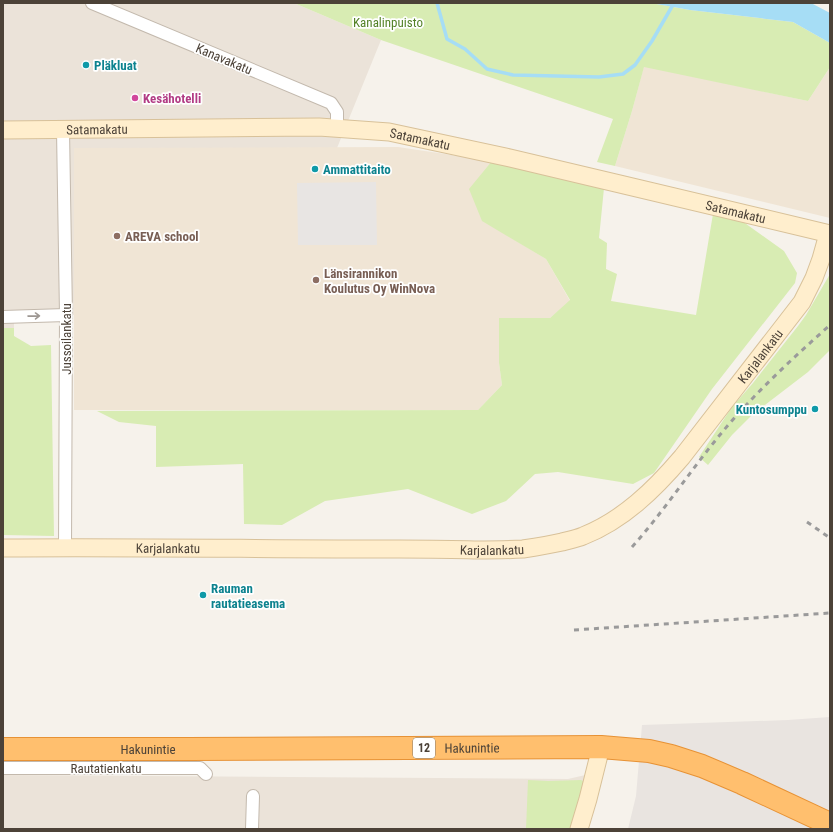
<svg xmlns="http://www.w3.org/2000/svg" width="833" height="832" font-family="'Roboto Condensed',sans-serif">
  <rect width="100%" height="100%" fill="#f6f2eb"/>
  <!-- residential -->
  <g fill="#ebe3d9">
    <polygon points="3,3 294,3 381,40 337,148 74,148 74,315 14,317 14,328 3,328"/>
    <polygon points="594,773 579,829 3,829 3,775 568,779"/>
  </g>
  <!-- industrial -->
  <polygon fill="#e9e4e0" points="830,717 830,829 628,829 636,796 642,725 788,720"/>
  <!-- education -->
  <g fill="#f0e5d5">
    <polygon points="644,66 808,101 830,67 830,218 615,166 632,111"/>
    <polygon points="398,147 492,161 482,220 546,259 570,301 550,318 499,318 499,363 502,385 478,410 74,410 74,148"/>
  </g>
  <!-- green -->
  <g fill="#d8ecb3">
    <polygon points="294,3 651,3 690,10 793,22 830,43 830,67 808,101 644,67 632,111 615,166 597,162 613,119 381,40"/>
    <polygon points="492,161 604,188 599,238 607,243 606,269 617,274 611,301 696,315 713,214 742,221 784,251 797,273 795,283 712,389 654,473 633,484 558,472 535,474 506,501 472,514 408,489 325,501 282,525 244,524 243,464 156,467 156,426 119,422 97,411 478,410 502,385 499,363 499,318 550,318 570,300 546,259 482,221 469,189"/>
    <polygon points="830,274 830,350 808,372 753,414 732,435 708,465 699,457 732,407 753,383 798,326 806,315"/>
    <polygon points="3,328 14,328 14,336 31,346 51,345 54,536 3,535"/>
    <polygon points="528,780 548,781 581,780 585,782 571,829 526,829"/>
  </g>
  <!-- parking -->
  <polygon fill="#e8e5e3" points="376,182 377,245 298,245 297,183"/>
  <!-- water -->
  <polygon fill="#a6ddf5" points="651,3 811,3 830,13 830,43 793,22 690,10"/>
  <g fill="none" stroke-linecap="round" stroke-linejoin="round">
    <!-- stream -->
    <polyline stroke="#a6ddf5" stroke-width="3.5" points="437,3 447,39 465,49 487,69 513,75 599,77 623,74 635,65 652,41 674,3"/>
    <!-- street casing -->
    <g stroke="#c3b9ad" stroke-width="14">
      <g id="street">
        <polyline points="92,3 331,103 337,112 337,128"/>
        <polyline points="63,130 66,315 65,548"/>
        <polyline points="3,317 66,315"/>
        <polyline points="3,768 200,768 206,774"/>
        <polyline points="252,829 253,796"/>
      </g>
    </g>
    <!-- secondary casing -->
    <g stroke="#d8c199" stroke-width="19">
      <g id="secondary">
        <path id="s1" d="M3 130 319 127 389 132 510 158 624 185 830 234"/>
        <path id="s2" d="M3 548C135 547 267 549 399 549 424 549 449 549 474 550 490 550 507 550 523 549 536 547 549 545 562 542 569 540 576 539 583 536 623 520 654 490 682 457L802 302 814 278 821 259 828 234"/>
        <polyline points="579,829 588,799 601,747"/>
      </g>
    </g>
    <!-- highway casing -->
    <g stroke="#e79235" stroke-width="24">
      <g id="highway">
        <path id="s3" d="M3 749H187L601 747 649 751 671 756 702 766 742 783 830 824"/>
      </g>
    </g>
    <!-- street -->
    <use href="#street" stroke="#fff" stroke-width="12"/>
    <!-- secondary -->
    <use href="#secondary" stroke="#ffeecd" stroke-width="17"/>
    <!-- highway -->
    <use href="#highway" stroke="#ffbf6e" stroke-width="22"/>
    <!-- rail -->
    <g stroke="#9a9a9a" stroke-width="3" stroke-dasharray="5 5" stroke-linecap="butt">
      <polyline points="807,522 830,538"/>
      <path d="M632 547C665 510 692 468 724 430 756 392 793 358 830 325"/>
      <polyline points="574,630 830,613"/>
    </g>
  </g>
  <!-- one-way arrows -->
  <defs><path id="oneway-shaft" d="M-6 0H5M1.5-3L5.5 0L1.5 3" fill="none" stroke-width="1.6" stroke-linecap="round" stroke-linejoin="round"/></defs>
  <use stroke="#9d9792" href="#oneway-shaft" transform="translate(34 316) rotate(-1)"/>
  <!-- markers -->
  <g fill="#0f9aa8" stroke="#fff" stroke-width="1.5">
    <circle cx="86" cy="65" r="4"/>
    <circle cx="315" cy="169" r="4"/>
    <circle cx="815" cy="409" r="4"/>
    <circle cx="203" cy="595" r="4"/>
  </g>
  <circle fill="#d1479c" stroke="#fff" stroke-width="1.5" cx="135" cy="98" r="4"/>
  <g fill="#8d6e63" stroke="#fff" stroke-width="1.5">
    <circle cx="117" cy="236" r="4"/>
    <circle cx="316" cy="280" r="4"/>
  </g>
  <g text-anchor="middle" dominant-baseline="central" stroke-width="3.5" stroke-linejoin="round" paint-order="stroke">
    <!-- shield labels -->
    <rect fill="#fff" stroke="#827b74" stroke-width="1" x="413" y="738" width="22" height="20" rx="3"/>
    <g font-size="12" font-weight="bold" fill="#4c4238">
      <text x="424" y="748">12</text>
    </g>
    <!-- park labels -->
    <g font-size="13" fill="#538227" stroke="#fff">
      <text x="388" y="22">Kanalinpuisto</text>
    </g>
    <!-- street labels -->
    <g font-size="13" fill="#4c4238" stroke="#fff">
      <text transform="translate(224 59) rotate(23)">Kanavakatu</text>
      <text stroke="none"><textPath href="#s1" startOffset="94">Satamakatu</textPath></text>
      <text stroke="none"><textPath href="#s1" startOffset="418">Satamakatu</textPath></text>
      <text stroke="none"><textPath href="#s1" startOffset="742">Satamakatu</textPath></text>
      <text transform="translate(66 339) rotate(-90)">Jussoilankatu</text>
      <text stroke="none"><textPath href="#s2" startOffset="837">Karjalankatu</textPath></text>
      <text stroke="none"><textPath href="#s2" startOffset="165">Karjalankatu</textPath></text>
      <text stroke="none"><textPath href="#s2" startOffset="489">Karjalankatu</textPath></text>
      <text stroke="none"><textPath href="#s3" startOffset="469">Hakunintie</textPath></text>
      <text stroke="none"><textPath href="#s3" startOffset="145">Hakunintie</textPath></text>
      <text x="106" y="768">Rautatienkatu</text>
    </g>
    <!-- culture labels -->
    <g font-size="13" font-weight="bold" fill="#0d838f" stroke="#fff" text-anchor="start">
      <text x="94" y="65">Pläkluat</text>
      <text x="323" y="169">Ammattitaito</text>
      <text x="807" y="409" text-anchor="end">Kuntosumppu</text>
      <text x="211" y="588">Rauman<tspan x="211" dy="15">rautatieasema</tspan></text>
    </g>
    <!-- hotel labels -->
    <g font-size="13" font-weight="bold" fill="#b23c85" stroke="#fff" text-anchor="start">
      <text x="143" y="98">Kesähotelli</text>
    </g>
    <!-- education labels -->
    <g font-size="13" font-weight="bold" fill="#785e54" stroke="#fff" text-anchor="start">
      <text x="125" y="236">AREVA school</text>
      <text x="324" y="273">Länsirannikon<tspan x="324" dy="15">Koulutus Oy WinNova</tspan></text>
    </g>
  </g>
  <!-- border -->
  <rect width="833" height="832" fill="none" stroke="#4c4238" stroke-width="8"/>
</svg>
